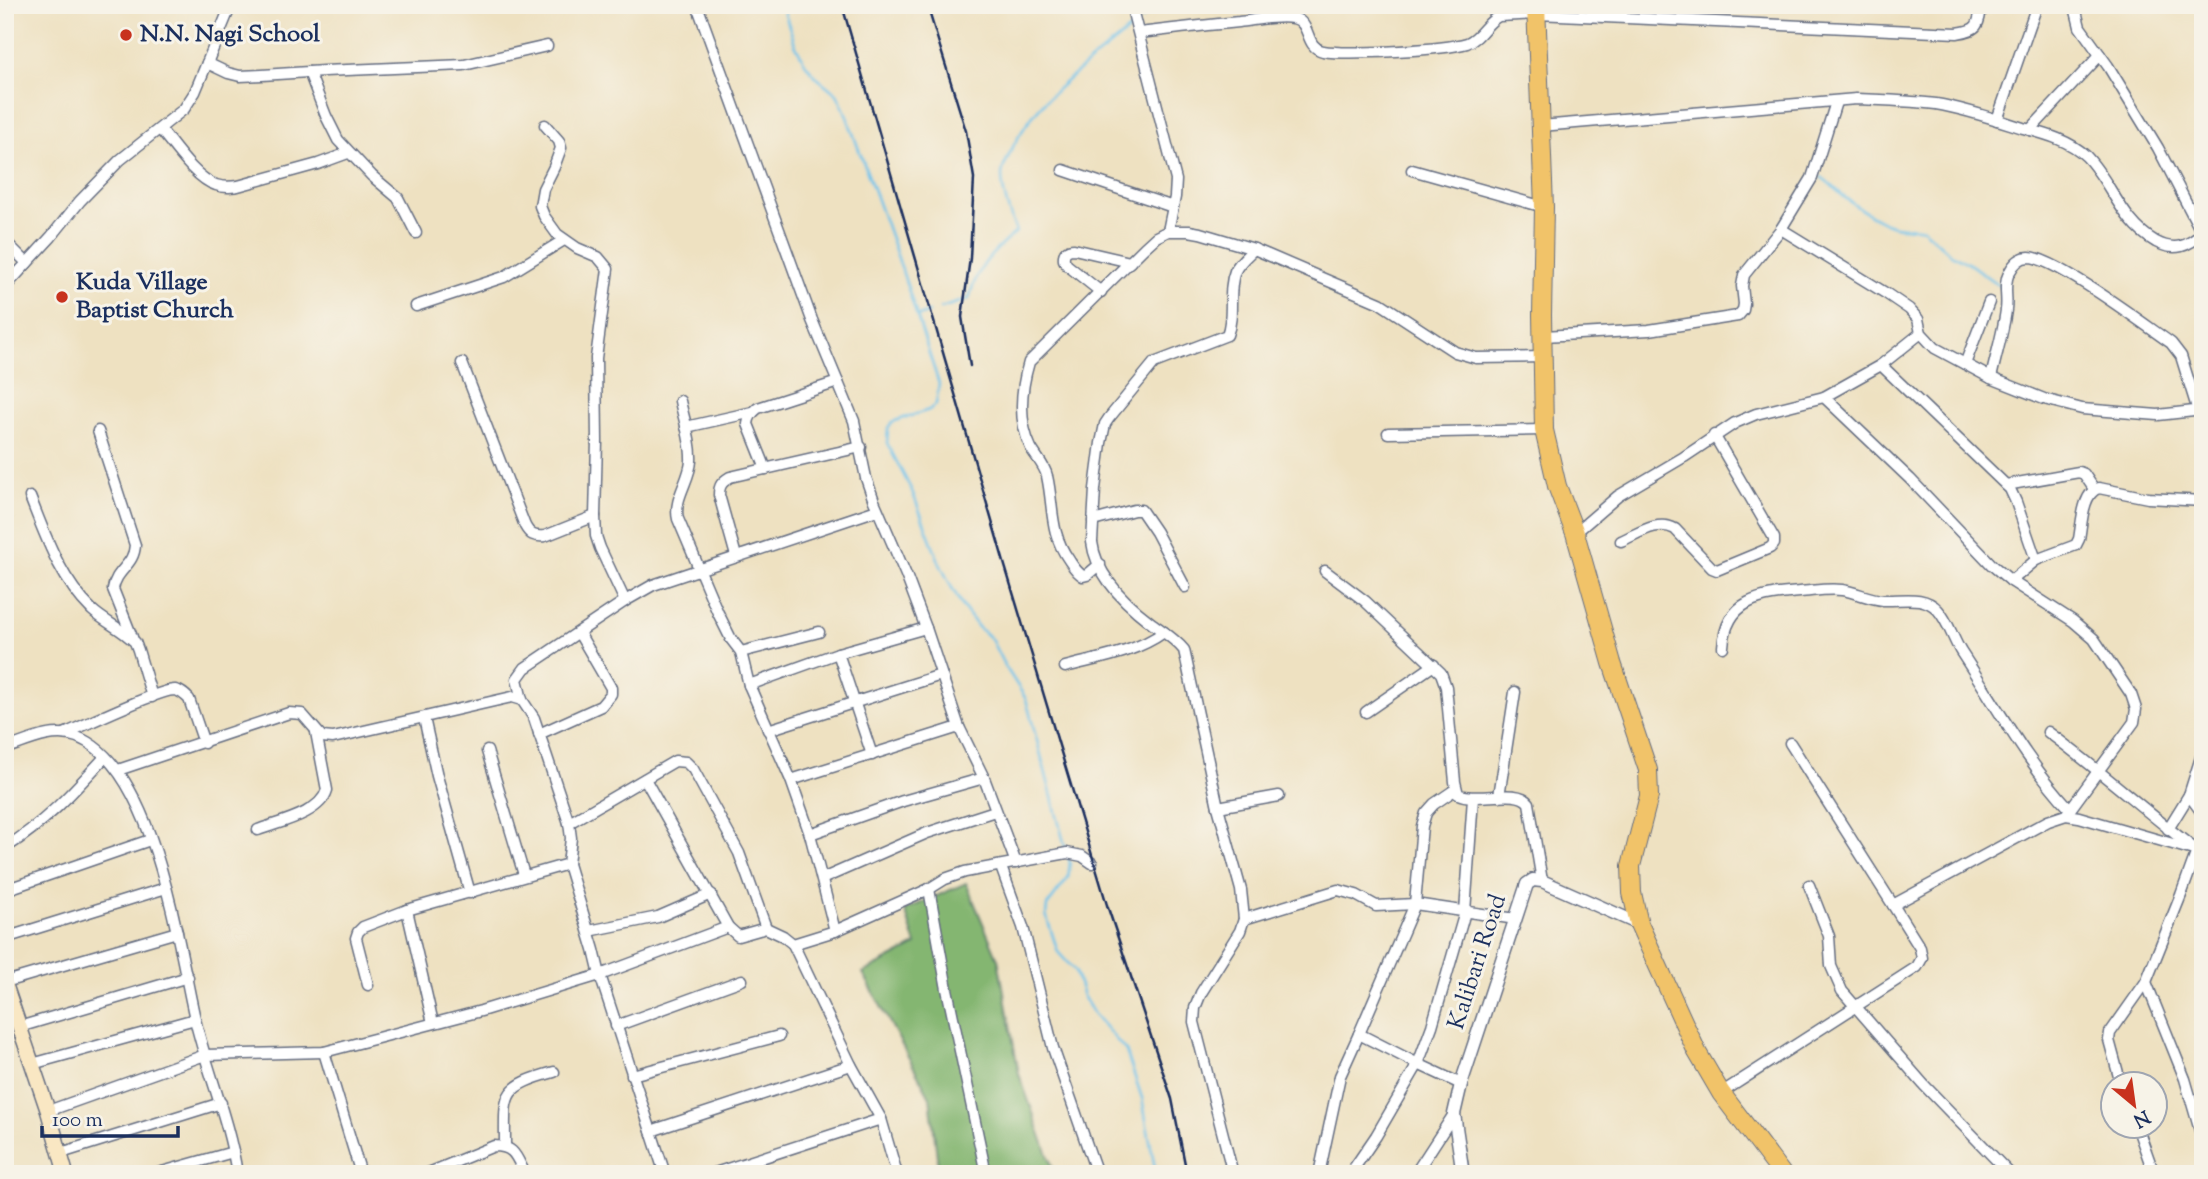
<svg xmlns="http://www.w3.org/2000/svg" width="2208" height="1179" font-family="'Sorts Mill Goudy',serif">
  <rect width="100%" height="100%" fill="#f7f3e8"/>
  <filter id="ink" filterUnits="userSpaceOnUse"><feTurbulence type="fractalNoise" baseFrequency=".0143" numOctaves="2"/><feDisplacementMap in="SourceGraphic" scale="14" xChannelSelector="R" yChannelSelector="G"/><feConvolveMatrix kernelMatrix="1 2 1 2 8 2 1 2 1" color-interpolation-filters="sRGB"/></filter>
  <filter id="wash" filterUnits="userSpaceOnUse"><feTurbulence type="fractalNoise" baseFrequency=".00686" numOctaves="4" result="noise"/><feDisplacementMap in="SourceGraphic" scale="28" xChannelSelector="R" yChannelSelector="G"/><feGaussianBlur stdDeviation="1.57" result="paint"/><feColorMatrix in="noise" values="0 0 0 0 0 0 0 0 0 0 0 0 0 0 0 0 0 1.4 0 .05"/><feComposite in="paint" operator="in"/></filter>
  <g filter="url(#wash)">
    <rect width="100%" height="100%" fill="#eee1c1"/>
    <!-- forest -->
    <polygon fill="#84b671" stroke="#507268" stroke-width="2" points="966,883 998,959 1019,1074 1055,1174 939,1174 930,1097 863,973 916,945 905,910"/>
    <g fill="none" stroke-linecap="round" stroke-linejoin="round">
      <!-- stream -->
      <g stroke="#6fc3eb" stroke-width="2.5">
        <polyline points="782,5 795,44 805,63 816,77 837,94 845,111 898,258 939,384 936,404 929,410 892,422 888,428 887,443 912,491 940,564 952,588 963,607 978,627 991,639 1003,663 1026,699 1066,850"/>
        <polyline points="2195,5 2203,13"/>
        <polyline points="1142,19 1146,15 1151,5"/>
        <path d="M1821 177C1829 182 1835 189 1842 195 1854 206 1871 216 1885 223 1901 230 1910 225 1923 229L1951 254 1971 265 2001 287"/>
        <path d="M941 308 969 299C977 267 991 253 1016 232 1010 214 1002 194 1002 175 1002 168 1007 161 1009 155 1035 97 1083 69 1130 29"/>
        <polyline points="919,316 929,312"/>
        <polyline points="1068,856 1070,863 1068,878 1047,906 1046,915 1058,952 1075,971 1083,996 1093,1013 1126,1051 1142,1098 1156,1174"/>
      </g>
    </g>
  </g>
  <g filter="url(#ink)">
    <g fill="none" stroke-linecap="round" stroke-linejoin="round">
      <!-- minor casing -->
      <g stroke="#656d81" stroke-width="13">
        <g id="minor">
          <polyline points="697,5 812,320 854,421 866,478 874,501 906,575 926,628 959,727 984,778 1016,863"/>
          <polyline points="1131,5 1176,180 1175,197 1168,231"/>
          <polyline points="2079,5 2076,11 2080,27 2108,66 2158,148 2202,233"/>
          <path d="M1139 33C1172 29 1206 25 1239 22 1256 20 1276 15 1293 18 1312 22 1304 47 1323 51 1347 55 1444 50 1467 43 1481 38 1487 21 1499 16L1537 14 1957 33C1978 30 1979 26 1981 5"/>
          <polyline points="207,63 228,73 240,76 262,75 324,71 464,65 547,46"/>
          <polyline points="309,72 326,116 338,140 372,176 398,198 416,233"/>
          <polyline points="1997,120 2037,5"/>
          <polyline points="545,125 559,141 561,148 554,167 543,189 540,206 544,216 557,234 577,248 598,257 608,269 596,358 597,441 595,516 596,536 600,548 625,601"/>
          <path d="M1541 126 1856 99C1883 100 1909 101 1936 104 1966 109 1995 119 2023 128 2045 134 2069 140 2086 156 2112 183 2121 222 2156 242 2175 252 2188 246 2203 233"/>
          <path d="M160 129C174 146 196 179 216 185 224 188 231 187 238 186L318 164 348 153"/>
          <polyline points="2030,130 2100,55"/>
          <polyline points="1063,170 1173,207"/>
          <polyline points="1412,170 1544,207"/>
          <polyline points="1781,229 1887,294 1909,309 1918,319 1921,333 1935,348 1991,378 2044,399 2082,409 2158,415 2203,410"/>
          <polyline points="5,241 27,263"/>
          <polyline points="5,287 51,237 80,201 120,160 184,109 195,92 231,5"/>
          <path d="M1101 292 1067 265 1064 260C1063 252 1067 249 1074 249L1130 262"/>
          <polyline points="416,306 504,277 564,240"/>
          <polyline points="1544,336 1649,330 1738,316 1743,310 1744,304 1742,286 1744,275 1781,229 1812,178 1836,102"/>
          <path d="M462 363 525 526C530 535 534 537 545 536L595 516"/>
          <polyline points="1965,364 1989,302"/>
          <polyline points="1881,365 2010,489 2016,502 2036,560"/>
          <path d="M1991 378C1996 355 2003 333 2006 310 2008 297 2003 285 2009 273 2013 265 2019 257 2029 257 2056 258 2145 325 2171 343L2181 356 2198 411"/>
          <polyline points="1824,397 1910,479 1992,565 2011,581 2073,621 2094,639 2131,694 2136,709 2134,722 2066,815"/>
          <path d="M680 401C684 420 692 442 691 461 690 480 673 499 678 519L718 613 731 639 741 652 749 685 791 780 810 834 835 931"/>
          <polyline points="686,427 753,412"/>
          <path d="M98 431 135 545C134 566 116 569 113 589L132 637"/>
          <polyline points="1388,433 1544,430"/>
          <path d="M766 469 748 424C749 416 752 413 758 408L838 382"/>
          <polyline points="2006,485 2079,472 2084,474 2094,489"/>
          <path d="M30 497C46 537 60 579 92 610 105 622 122 629 135 642L138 650 152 697"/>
          <polyline points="1093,521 1134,510 1141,510 1156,532 1185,587"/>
          <polyline points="1575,533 1618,496 1684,457 1735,423 1756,414 1824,397 1881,365 1921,333"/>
          <path d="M1621 541C1638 534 1657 519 1675 529L1712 568 1717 570 1770 548 1774 544V538L1714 435"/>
          <path d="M736 556 719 495C719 485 722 482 730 477L861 447"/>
          <path d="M1100 564 1087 575 1083 576C1076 572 1073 566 1069 560 1049 532 1054 507 1047 476 1045 466 1036 457 1031 448 1018 421 1021 389 1029 362L1144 248 1156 237 1168 231H1189L1200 233 1254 249 1380 303 1455 352 1476 358 1543 357"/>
          <path d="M1325 571 1365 601 1441 673 1446 687 1455 782 1458 794C1477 803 1517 787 1529 803L1542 881"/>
          <path d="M2011 581 2036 560 2076 545 2079 539C2082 524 2082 493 2099 488L2148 498 2203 501"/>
          <path d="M1723 647C1726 599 1761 595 1800 592 1814 591 1828 588 1842 590 1856 592 1869 599 1883 600 1901 601 1924 594 1938 610 1948 621 1953 639 1961 652 1996 705 2027 763 2070 809"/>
          <polyline points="741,652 819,632"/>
          <polyline points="838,653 872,755"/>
          <path d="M1065 667C1099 658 1135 653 1164 632"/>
          <polyline points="749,685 838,653 926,628"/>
          <polyline points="522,700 517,679 525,668 625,601 653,585 877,510"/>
          <polyline points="1366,712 1434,665"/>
          <polyline points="424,718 437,776 470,893"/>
          <polyline points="768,730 941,675"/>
          <path d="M2048 732C2097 768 2143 809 2192 847"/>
          <path d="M64 734C83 726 160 689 175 690 181 691 185 695 189 699L204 743"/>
          <polyline points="539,734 601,706 611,694 611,688 579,633"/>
          <polyline points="1790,743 1893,905"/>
          <path d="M5 749C28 741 53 728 77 737 155 767 178 946 195 1019 207 1071 229 1120 237 1174"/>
          <polyline points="487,751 524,875"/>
          <polyline points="2203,751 2189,795 2203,814"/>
          <polyline points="118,770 289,713 302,714 322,737 333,738 512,697 522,700 534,718 569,823 571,838 568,864 594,950 600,975 665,1174"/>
          <polyline points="645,779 728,927 738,936 766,928 783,936 793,944 835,931 929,889 945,879 965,872 1067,853 1082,856 1092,863"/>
          <polyline points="791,780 959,727"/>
          <polyline points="1456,789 1434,804 1426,813 1422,826 1415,904 1359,1034 1418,1064 1461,1084"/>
          <polyline points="1499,796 1515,692"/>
          <polyline points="1218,807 1279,796"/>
          <polyline points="569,823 675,761 686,762 693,769 739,853 766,928"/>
          <polyline points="2168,829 2189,795"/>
          <path d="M258 830C279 822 320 814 327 790L316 732"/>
          <polyline points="810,834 903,801 984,778"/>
          <path d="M5 848C46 822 73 792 105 757"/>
          <polyline points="1001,867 1023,927 1053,1048 1097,1174"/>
          <polyline points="822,879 927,833 995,811"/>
          <polyline points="1809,885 1829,936 1831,966 1842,991 1924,1085 2010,1174"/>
          <polyline points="929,889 947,989 986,1174"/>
          <polyline points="5,890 150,840"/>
          <polyline points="407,910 433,1023"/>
          <polyline points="1244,919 1338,890 1356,895 1376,906 1415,904 1516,919"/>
          <polyline points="589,931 658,917 711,894"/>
          <polyline points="5,938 166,888"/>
          <polyline points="793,944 851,1065 881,1119 897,1174"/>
          <polyline points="5,982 177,932"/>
          <polyline points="2146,982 2185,1079 2203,1141"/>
          <polyline points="368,985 356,938 358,932 363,927 407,910 568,864"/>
          <polyline points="616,1026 742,980"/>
          <polyline points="19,1027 188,977"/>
          <polyline points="324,1052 361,1174"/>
          <polyline points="32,1064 195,1019"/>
          <polyline points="632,1075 779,1036"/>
          <polyline points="2121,1084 2109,1040 2110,1033 2146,982 2181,895 2197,851 2203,851"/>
          <polyline points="1721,1093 1917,967 1922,958 1920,948 1893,905 2048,821 2066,815 2079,817 2197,851"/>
          <polyline points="48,1111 205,1055 324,1052 481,1011 600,975 728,927"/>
          <polyline points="2137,1126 2154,1174"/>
          <polyline points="651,1131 851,1065"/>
          <path d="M505 1146C505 1094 500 1087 554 1072"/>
          <polyline points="61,1153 221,1103"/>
          <polyline points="155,1174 233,1152"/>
          <path d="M426 1174 494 1146C515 1146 516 1157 525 1174"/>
          <polyline points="712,1174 881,1119"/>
          <path d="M1233 1174 1194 1022 1195 1008 1201 993 1240 931 1244 919 1241 890 1218 807 1184 650C1174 638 1162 631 1150 622 1125 603 1096 575 1092 542L1095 489 1101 443 1105 424 1109 418 1154 363 1227 335C1235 315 1227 291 1235 271 1239 262 1247 256 1254 249"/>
          <polyline points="1319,1174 1340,1076 1359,1034"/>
          <polyline points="1350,1174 1376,1136 1418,1064 1432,1026 1465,912 1473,798"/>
          <polyline points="1415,1174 1454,1114"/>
        </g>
      </g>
      <!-- tertiary casing -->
      <g stroke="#656d81" stroke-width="15">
        <polyline id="tertiary" points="1463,1174 1454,1114 1461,1084 1527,884 1533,880 1542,881 1639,924"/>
      </g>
      <!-- secondary casing -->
      <g stroke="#656d81" stroke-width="17">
        <polyline id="secondary" points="5,984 48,1111 66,1174"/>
      </g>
      <!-- trunk casing -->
      <g stroke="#656d81" stroke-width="20">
        <polyline id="trunk" points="1536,5 1544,207 1542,315 1544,430 1557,486 1575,533 1612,663 1648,770 1649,796 1631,866 1632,893 1639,924 1697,1052 1721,1093 1782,1174"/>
      </g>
      <!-- minor -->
      <use href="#minor" stroke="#fff" stroke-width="10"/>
      <!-- tertiary -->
      <use href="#tertiary" stroke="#fff" stroke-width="12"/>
      <!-- secondary -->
      <use href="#secondary" stroke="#f9e7c3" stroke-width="14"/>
      <!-- trunk -->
      <use href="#trunk" stroke="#f1c369" stroke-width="18"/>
      <!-- rail -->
      <g stroke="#1b2f5e" stroke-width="2.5">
        <polyline points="842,5 1005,566 1107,905 1172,1099 1187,1174"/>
        <polyline points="927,5 966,131 974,178 970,258 962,317 970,366"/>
      </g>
    </g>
  </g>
  <!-- markers -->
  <g fill="#c8321e" stroke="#f7f3e8" stroke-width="2.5">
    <circle cx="126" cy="35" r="7"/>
    <circle cx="62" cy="297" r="7"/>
  </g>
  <g text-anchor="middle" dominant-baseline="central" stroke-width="6" stroke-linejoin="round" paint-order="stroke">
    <!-- poi labels -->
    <g font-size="24" font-weight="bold" fill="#1b2f5e" stroke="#f7f3e8" text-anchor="start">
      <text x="140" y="35">N.N. Nagi School</text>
      <text x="76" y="283">Kuda Village<tspan x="76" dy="28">Baptist Church</tspan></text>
    </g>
    <!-- street labels -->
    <g font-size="24" fill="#1b2f5e" stroke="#f7f3e8">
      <text transform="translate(1478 962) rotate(-72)">Kalibari Road</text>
    </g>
  </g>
  <!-- margin -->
  <rect width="2208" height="1179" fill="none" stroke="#f7f3e8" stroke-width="28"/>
  <!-- north arrow -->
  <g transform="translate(2134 1105) rotate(151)"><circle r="33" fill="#f7f3e8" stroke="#9fa5b1" stroke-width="2"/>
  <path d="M0-5L12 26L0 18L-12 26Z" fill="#c8321e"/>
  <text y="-10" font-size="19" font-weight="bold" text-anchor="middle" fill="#1b2f5e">N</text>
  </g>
  <!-- scale -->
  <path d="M42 1126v10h136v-10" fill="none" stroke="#1b2f5e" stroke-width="3.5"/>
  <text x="52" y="1126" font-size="21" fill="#1b2f5e" stroke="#f7f3e8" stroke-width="5" paint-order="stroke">100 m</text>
</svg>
